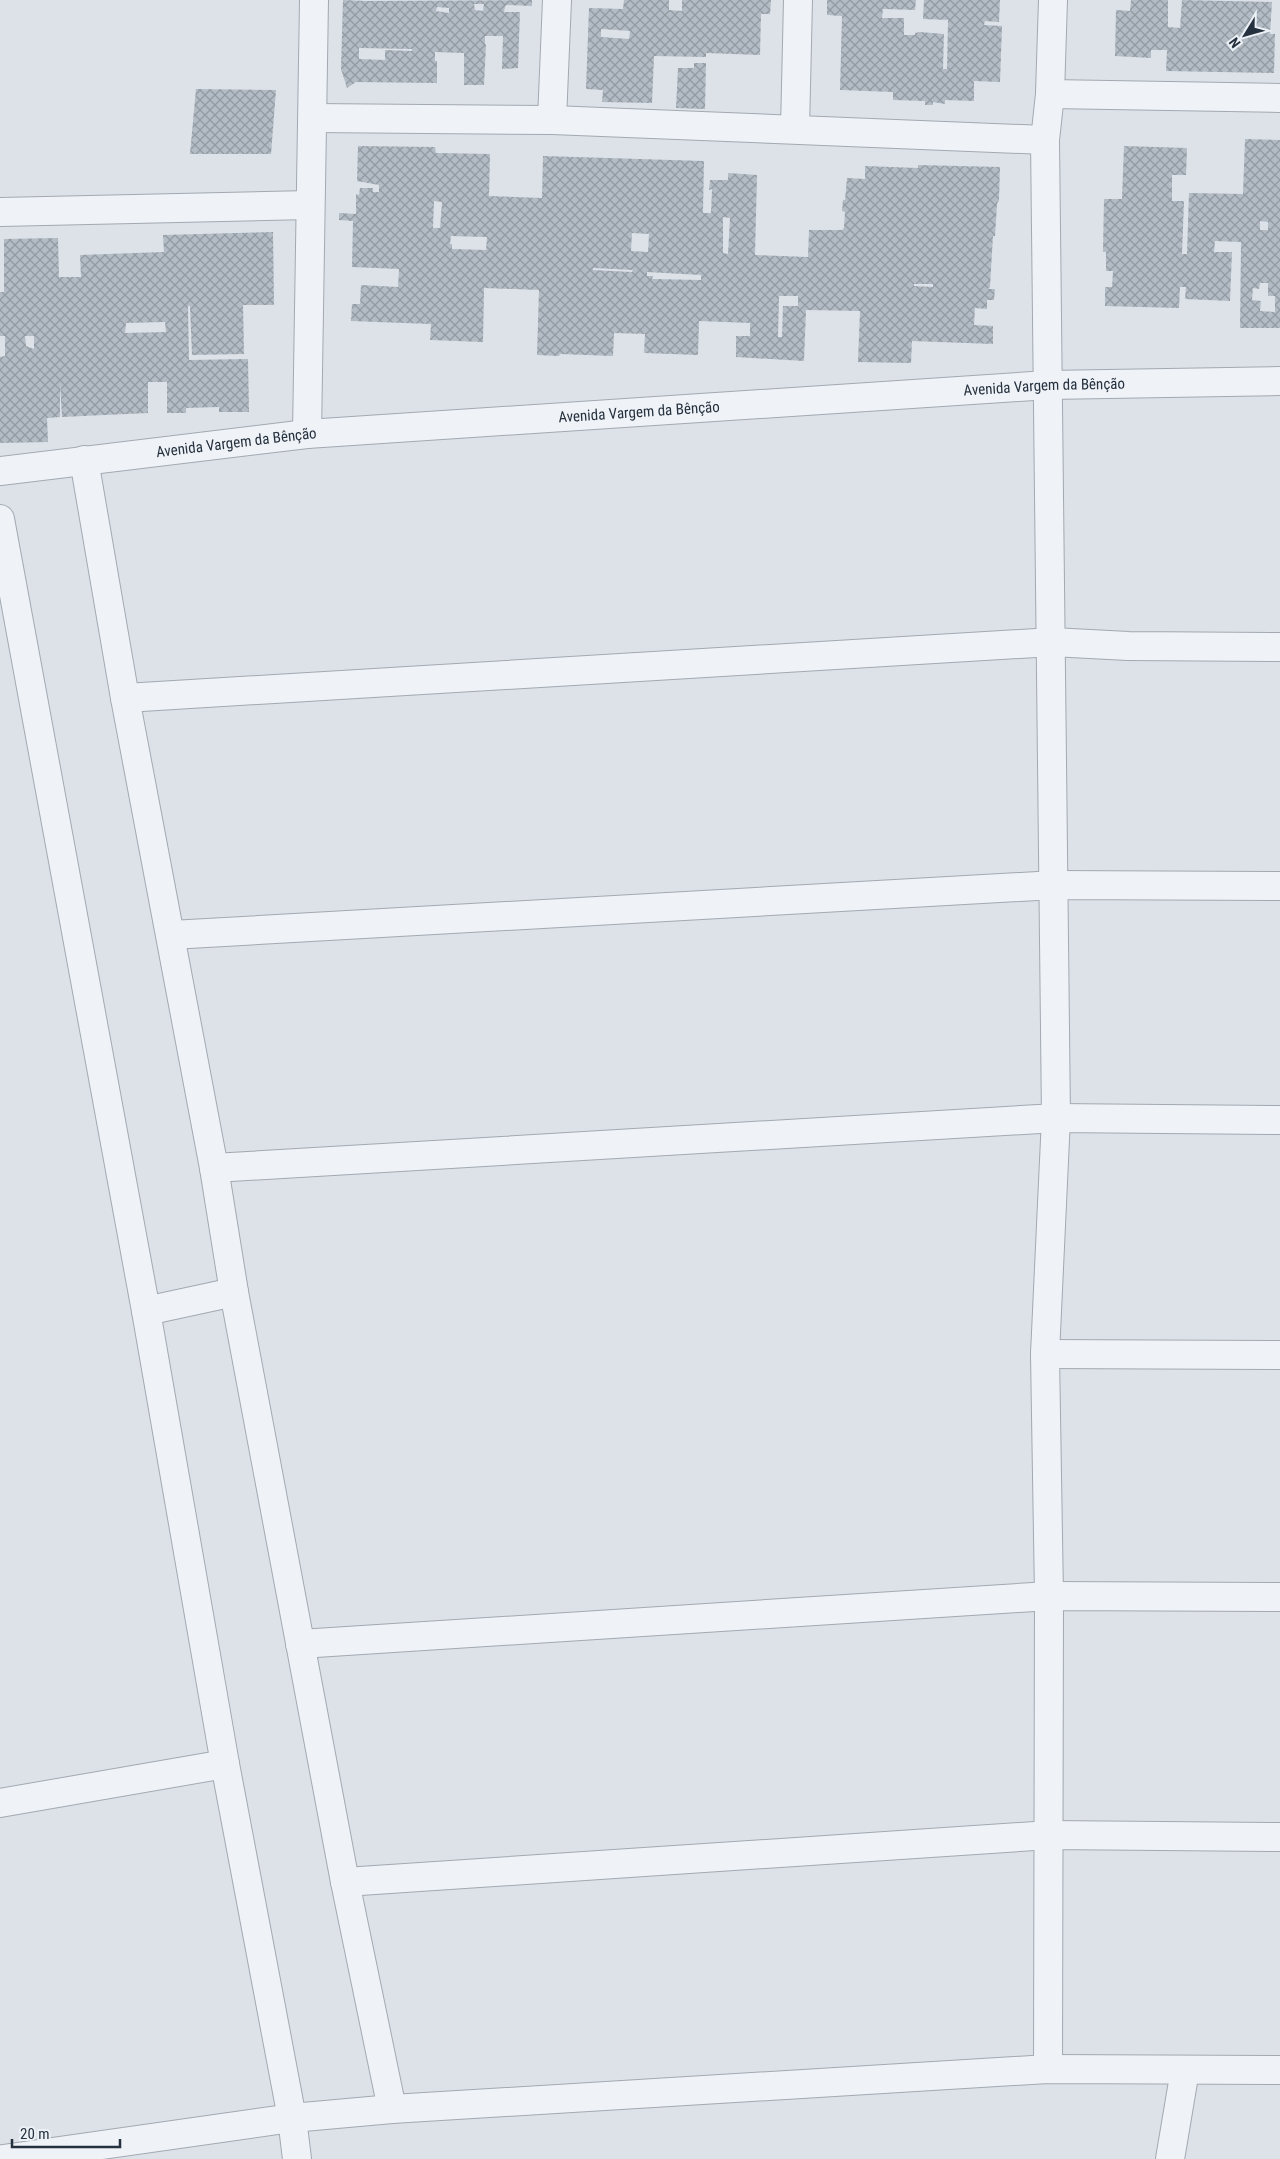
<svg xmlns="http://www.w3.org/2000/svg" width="1280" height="2159" font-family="'Roboto Condensed',sans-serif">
  <defs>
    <pattern id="building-cross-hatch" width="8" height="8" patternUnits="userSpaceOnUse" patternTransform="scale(1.25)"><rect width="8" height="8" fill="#b3bcc5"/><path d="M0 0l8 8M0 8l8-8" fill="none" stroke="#9199a1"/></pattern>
  </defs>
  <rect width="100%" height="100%" fill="#dde2e8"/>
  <!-- building -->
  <g fill="url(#building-cross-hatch)" fill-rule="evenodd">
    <path d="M343 0 366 1 532 0V6L506 5 505 7 504 12H520L518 68 502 69 503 36H485V44L486 45 484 85H464V53L435 52V61H437V83L356 82 347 88 341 69ZM474 4H484L483 11 475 10ZM437 7 449 8V13L436 11ZM359 48 412 49V51L385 50V60L359 59Z"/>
    <path d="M624 0H669V10L682 11V0H771L770 14H761L760 55 706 53V57L654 56 652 103 602 102 603 90 586 89 589 8 623 9ZM601 29 630 31 629 39 601 37Z"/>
    <polygon points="827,0 916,0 915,10 883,9 882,18 904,18 904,35 915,35 915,33 920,32 944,34 943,69 947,69 948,20 923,19 924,0 1000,0 999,22 985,21 984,25 1002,26 1000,82 974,81 974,101 945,100 945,104 933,102 933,105 925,105 925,101 893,100 893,92 840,90 842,16 827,15"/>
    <polygon points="1131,0 1168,0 1168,27 1180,28 1182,0 1272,2 1270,34 1275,34 1274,73 1166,71 1167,50 1151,50 1151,58 1115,56 1116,10 1130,11"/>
    <polygon points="694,63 706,63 705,109 676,108 678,68 694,68"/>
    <polygon points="196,89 276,90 271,154 190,154"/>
    <path d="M1245 139 1280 140V328H1240L1241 242 1215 241 1214 252H1232L1230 301 1185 299 1186 287H1180L1179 308 1105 306V287H1112L1113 271H1106V252H1103L1104 199H1122L1124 146 1187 148 1186 175H1172V201H1184L1182 254H1187L1189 193 1243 194ZM1260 221 1268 222V230H1260ZM1260 283H1268V296H1275V312L1260 311 1261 301 1252 300 1253 288 1259 289Z"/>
    <path d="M358 146 435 147 436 153 490 154 489 196 542 198 543 156 704 161 703 213H711L712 189 709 190 710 180H728V173L757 175 755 255 808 257 809 230H842L844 228 845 212 842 211 843 200H845L847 178 865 179V166L918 168V165L1000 167 999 200 997 204 995 236H993L990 287 988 289H995L994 300H987V309L975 308 974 325 993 326V344L912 341 911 363 858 362 860 311 806 310 804 361 736 357V336H750V323L699 321 698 355 644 353 645 334 614 333 613 356 560 354 559 356 537 355 539 290 484 288 483 342 430 340 431 324 351 321 352 304H360L361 285 398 287 399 269 352 267 353 221 339 220V213L356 214V194L359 195 360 188H373V192H379V185L357 181ZM434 201 442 202 440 228H433ZM723 217 730 218 728 254 723 253ZM632 233 649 234 648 252 631 251ZM451 236 487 237 486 250 452 249V244H450ZM593 268 633 270 632 272 593 270ZM647 272 701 275V280L652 279 653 276H647ZM914 284H933V287L914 286ZM779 296H798V306H783L782 337H778Z"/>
    <path d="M273 232 274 305H243L244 354 192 355 190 306H188L189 360 248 359 249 412H219V407L186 408V413H167V382H148V413L62 417 60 383V417L47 418 48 442 0 443V357L5 356V336H0V292H4V239L58 238 59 277H81L80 255 164 252 163 235ZM165 322 166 332 125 333 126 323ZM25 336H34V349L26 346Z"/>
  </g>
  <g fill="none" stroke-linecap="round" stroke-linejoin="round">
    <!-- minor casing -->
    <g stroke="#a2a9b2" stroke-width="30">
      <g id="minor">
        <polyline points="1050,94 1280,98"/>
        <polyline points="313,118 552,120 1045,140"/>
        <polyline points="552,120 557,0"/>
        <polyline points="795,129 798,0"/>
        <polyline points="0,212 310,205"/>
        <polyline points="307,434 314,0"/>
        <polyline points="84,460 125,698 214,1168 234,1292 345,1882 392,2109"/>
        <path id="s1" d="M0 471 307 434 1048 385 1280 381"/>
        <polyline points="0,519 146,1311 225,1764 292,2118 297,2159"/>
        <polyline points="125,698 1052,642 1128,646 1280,647"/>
        <polyline points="171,935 1055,885 1280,886"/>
        <polyline points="214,1168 1056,1118 1280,1120"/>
        <polyline points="146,1311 234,1292"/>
        <polyline points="1045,1354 1280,1355"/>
        <polyline points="300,1644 1049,1596 1280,1597"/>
        <polyline points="0,1803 225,1764"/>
        <polyline points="345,1882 1050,1835 1280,1837"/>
        <polyline points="1048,2069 1049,1596 1045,1354 1056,1118 1045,140 1050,94 1053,0"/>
        <polyline points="3,2159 292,2118 392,2109 1048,2069 1280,2070"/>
        <polyline points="1170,2159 1185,2070"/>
      </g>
    </g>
    <!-- minor -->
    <use href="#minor" stroke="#eff2f6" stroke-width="28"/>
  </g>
  <g text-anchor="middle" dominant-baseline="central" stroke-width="4.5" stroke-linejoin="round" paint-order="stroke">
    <!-- street labels -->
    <g font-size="15" fill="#25313f" stroke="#ecf1f5">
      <text stroke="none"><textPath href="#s1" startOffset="1048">Avenida Vargem da Bênção</textPath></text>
      <text stroke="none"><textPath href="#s1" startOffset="642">Avenida Vargem da Bênção</textPath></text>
      <text stroke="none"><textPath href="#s1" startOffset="238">Avenida Vargem da Bênção</textPath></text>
    </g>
  </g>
  <!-- north arrow -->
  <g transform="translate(1245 35) rotate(233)" stroke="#ecf1f5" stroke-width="4" paint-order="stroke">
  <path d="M0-4L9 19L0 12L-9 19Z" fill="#25313f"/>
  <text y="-8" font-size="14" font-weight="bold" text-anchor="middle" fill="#25313f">N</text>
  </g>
  <!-- scale -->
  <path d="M12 2139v8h108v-8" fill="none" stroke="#25313f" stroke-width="2.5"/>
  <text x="20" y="2139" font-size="15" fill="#25313f" stroke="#ecf1f5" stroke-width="4" paint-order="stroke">20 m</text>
</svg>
